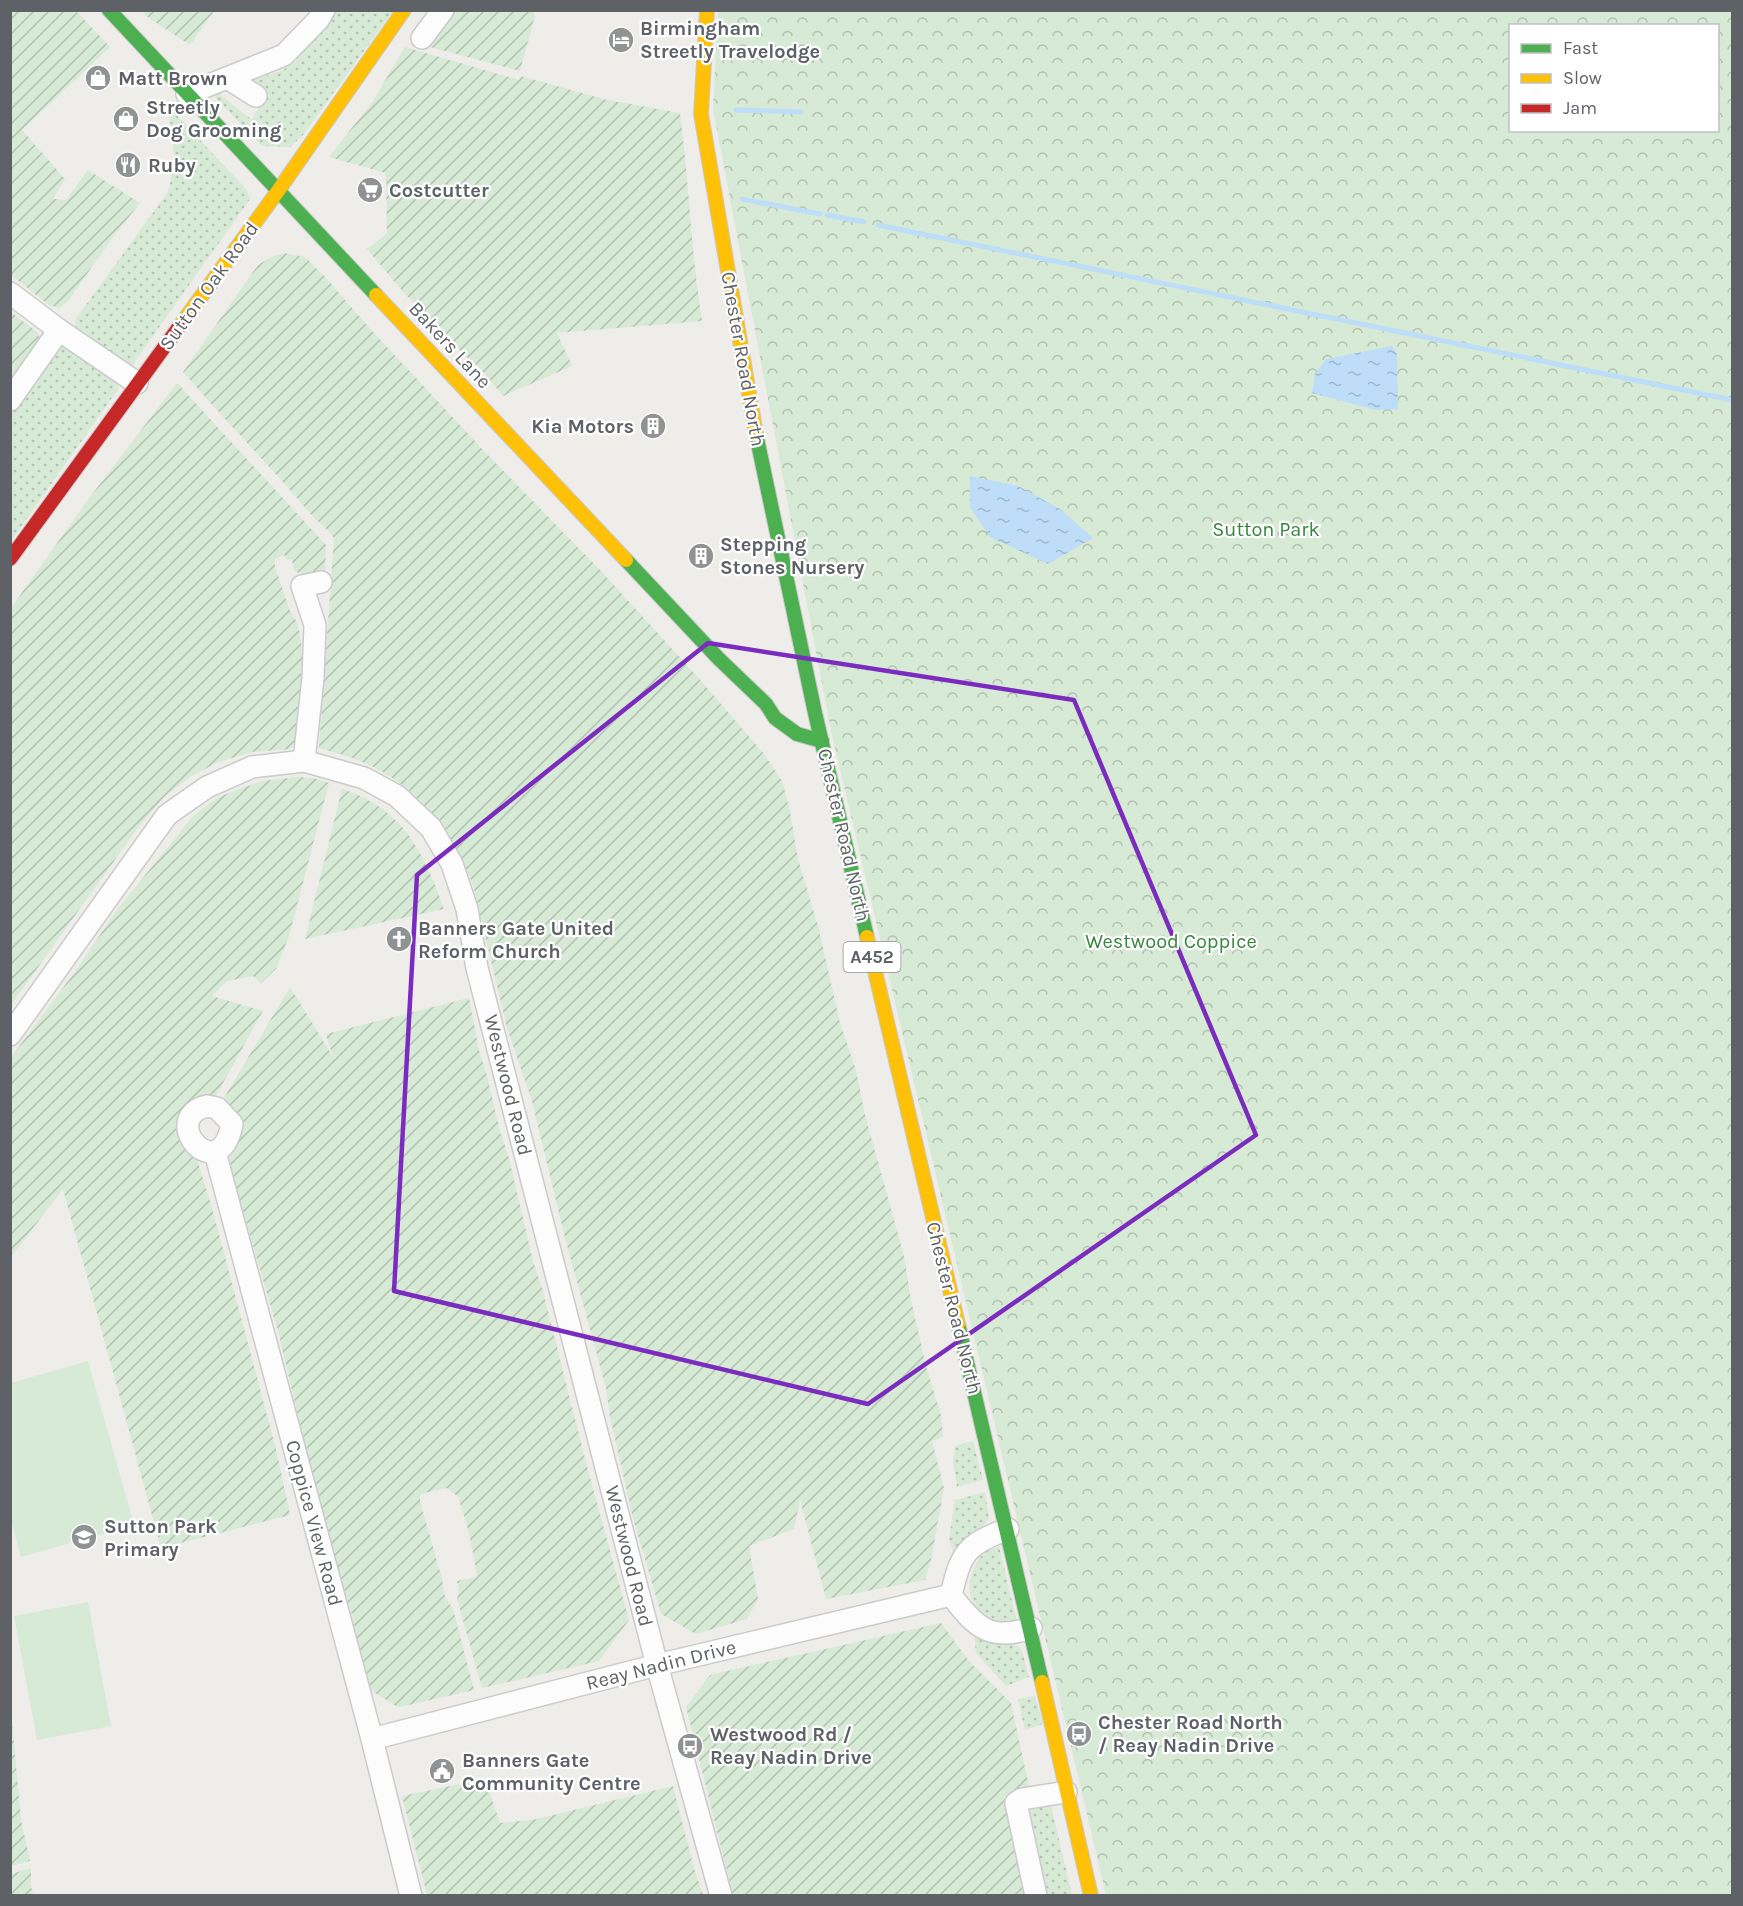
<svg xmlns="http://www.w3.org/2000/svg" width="1743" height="1906" font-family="Karla,sans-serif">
  <defs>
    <pattern id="grass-dots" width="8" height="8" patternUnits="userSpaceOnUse" patternTransform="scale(1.5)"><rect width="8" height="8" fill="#d7ead5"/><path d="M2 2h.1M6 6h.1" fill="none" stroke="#b2c1b1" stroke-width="1.8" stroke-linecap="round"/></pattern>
    <pattern id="forest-crowns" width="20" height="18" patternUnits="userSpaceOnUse" patternTransform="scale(1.5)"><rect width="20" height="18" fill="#d7ead5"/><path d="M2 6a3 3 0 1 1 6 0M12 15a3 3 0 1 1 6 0" fill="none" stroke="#b2c1b1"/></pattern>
    <pattern id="garden-furrows" width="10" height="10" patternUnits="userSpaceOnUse" patternTransform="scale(1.5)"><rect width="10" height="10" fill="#d7ead5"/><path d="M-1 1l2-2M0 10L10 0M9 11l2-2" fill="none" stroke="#b2c1b1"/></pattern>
    <pattern id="water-ripples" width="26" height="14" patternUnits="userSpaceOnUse" patternTransform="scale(1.5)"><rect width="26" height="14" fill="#beddf8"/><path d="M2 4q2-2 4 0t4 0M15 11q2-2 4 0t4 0" fill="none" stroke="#9eb7cd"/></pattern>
  </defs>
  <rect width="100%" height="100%" fill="#eeede9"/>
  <!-- grass -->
  <g fill="url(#grass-dots)">
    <polygon points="331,11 393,11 303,135 290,147 262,146 211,93 214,91 218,93 252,120 260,105 247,82 283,70 295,62"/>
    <path d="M166 104 247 190 250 199 131 367H127L76 329 75 320 168 192C177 161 174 135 166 104Z"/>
    <polygon points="57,345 63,345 117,382 119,388 11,541 11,409"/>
    <polygon points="973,1441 983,1480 957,1487 953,1461 955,1446"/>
    <polygon points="985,1492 989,1519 955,1558 949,1539 955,1500"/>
    <path d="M999 1546 1017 1622C984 1625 959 1600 974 1568 977 1562 980 1556 985 1552 989 1550 995 1548 999 1546Z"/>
    <polygon points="974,1631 1014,1642 1022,1651 1029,1677 1006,1686 976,1653"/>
    <polygon points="1035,1696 1043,1724 1025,1730 1018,1699"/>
    <polygon points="1048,1802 1051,1806 1072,1895 1043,1895 1026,1807"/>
  </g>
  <!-- forest -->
  <path fill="url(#forest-crowns)" fill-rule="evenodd" d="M718 11H1732V1895H1106L831 731 713 109ZM1510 26H1718V130H1510Z"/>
  <!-- garden -->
  <g fill="url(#garden-furrows)">
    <polygon points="10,11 76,11 110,47 22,130 65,179 53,199 66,200 88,170 140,203 113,237 68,301 60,308 49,305 11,275"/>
    <polygon points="142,11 214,11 190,45 149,18"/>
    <polygon points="453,11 532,11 535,16 520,71 426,46"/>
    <path d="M405 47 519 80 521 76 607 100 680 113C689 182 691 252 702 321L557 333 572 366 503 396 479 367 463 354 450 338 405 294 367 249 387 234 386 173 329 157 373 101Z"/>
    <path d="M284 253 305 257 325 277 373 332 485 452 600 570 695 674 764 754 782 781 790 811 798 859 818 926 840 1023 856 1070 865 1115 904 1256 911 1300 926 1366 941 1415 943 1437 932 1441 944 1488 931 1560 925 1580 826 1599 800 1500 794 1529 749 1546 758 1599 747 1619 696 1634 661 1614 633 1518 610 1417 606 1388 564 1234 532 1101 507 1028 473 885C453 832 416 785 363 762 349 756 333 752 319 748L334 538C327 528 317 522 309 512 268 464 224 419 183 372L258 265 271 257Z"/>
    <polygon points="11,312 37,332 40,339 11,382"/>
    <polygon points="177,383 326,545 325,571 308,576 294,571 292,559 287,560 284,555 275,559 275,567 290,611 298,624 303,655 296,742 289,749 253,752 218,762 190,777 165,796 137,829 11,1005 11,608 87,501"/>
    <polygon points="297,777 313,778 329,783 289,936 276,969 261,983 253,976 227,981 212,996 263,1011 213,1101 183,1109 178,1123 196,1156 212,1208 277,1453 290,1515 161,1548 63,1189 11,1257 11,1057 74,973 116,911 193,816 217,798 231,792 262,781"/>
    <path d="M342 789C404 809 423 852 444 909L305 939Z"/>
    <path d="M290 987 333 1057 326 1034 469 998 479 1050 487 1076 500 1131 509 1158 533 1261 542 1288 588 1470 629 1620 599 1661 482 1688 457 1599 459 1592 457 1581 477 1577C473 1550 468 1525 459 1500L461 1499 447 1488 420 1494V1501L442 1579 445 1597 453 1609 474 1690 400 1707 396 1706 372 1691 360 1658 353 1618 340 1578 303 1437 279 1335 232 1173 221 1103Z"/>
    <polygon points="941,1623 969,1661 1011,1703 1030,1791 1004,1796 1015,1840 1025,1895 733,1895 686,1707 710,1675"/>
    <polygon points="11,1710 21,1820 30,1861 11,1866"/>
    <polygon points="485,1779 500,1823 537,1819 673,1786 694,1868 703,1895 427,1895 402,1796"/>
    <polygon points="31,1868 31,1886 33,1895 11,1895 11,1874"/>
  </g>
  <!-- pitch -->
  <g fill="#d7ead5">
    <polygon points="88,1361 134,1525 21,1557 11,1520 11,1383"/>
    <polygon points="88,1602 111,1726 37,1740 14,1616"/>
  </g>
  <!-- water -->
  <g fill="url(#water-ripples)">
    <polygon points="1392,346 1397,354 1398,409 1376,410 1312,393 1315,374 1326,359"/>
    <polygon points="970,476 1018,486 1060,509 1093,538 1048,564 990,537 970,507"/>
  </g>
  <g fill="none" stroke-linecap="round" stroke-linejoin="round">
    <!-- stream -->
    <g stroke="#beddf8" stroke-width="5">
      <polyline points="736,110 801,112"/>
      <polyline points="742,199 820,214"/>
      <polyline points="827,215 864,222"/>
      <polyline points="878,225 1732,400"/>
    </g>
    <!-- street casing -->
    <g stroke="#cacbcb" stroke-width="24">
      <g id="street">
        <polyline points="422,38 443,10"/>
        <polyline points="229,79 256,96"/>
        <polyline points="187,94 284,55 318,20 324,10"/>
        <polyline points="10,293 59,330 137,383"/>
        <polyline points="10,400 59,330"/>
        <polyline points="304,761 313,678 315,625 302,586 321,582"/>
        <polyline points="10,1035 167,815 207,787 252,767 304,761 364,778 397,796 431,828 452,864 467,909 477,968 657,1665 721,1896"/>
        <path d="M207 1106 217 1108 232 1124C219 1191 157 1118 207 1106Z"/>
        <polyline points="215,1152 372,1739 411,1896"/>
        <path d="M1008 1529C966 1544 961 1553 951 1595 975 1627 990 1642 1031 1628"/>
        <polyline points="372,1739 657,1665 951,1595"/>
        <polyline points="1036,1896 1016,1803 1022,1799 1066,1792"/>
      </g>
    </g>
    <!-- fast casing -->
    <g stroke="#c9c9ca" stroke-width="16">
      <g id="fast">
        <polyline points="109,10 376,295"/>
        <polyline points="756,434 815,713 867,937"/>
        <polyline points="626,560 719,659 766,704 775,718 797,734 822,741"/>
        <polyline points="958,1324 1042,1682"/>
      </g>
    </g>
    <!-- slow casing -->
    <g stroke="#c9c9ca" stroke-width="16">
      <g id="slow">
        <polyline points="707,10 701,114 756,434"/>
        <polyline points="376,295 626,560"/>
        <polyline points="179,327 278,191 404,10"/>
        <polyline points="867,937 958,1324"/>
        <polyline points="1042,1682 1091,1896"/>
      </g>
    </g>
    <!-- jam casing -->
    <g stroke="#c9c9ca" stroke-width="16">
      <polyline id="jam" points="10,559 179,327"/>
    </g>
    <!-- street -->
    <use href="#street" stroke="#fcfcfc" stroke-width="21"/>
    <!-- fast -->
    <use href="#fast" stroke="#4caf50" stroke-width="14"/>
    <!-- slow -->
    <use href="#slow" stroke="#ffc107" stroke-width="14"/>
    <!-- jam -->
    <use href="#jam" stroke="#c62828" stroke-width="14"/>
  </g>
  <!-- marked area -->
  <path fill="none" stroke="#7b2cbf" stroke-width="4.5" stroke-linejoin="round" d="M708 643 1074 700 1256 1135 868 1404 394 1291 417 875Z"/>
  <!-- icons -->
  <defs>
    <g id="hotel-disc" transform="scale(1.35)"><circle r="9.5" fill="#909394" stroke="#fff"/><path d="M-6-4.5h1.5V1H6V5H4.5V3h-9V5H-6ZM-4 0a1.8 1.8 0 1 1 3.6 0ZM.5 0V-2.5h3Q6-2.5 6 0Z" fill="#fff"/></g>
    <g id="shop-disc" transform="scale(1.35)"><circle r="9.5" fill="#909394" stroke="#fff"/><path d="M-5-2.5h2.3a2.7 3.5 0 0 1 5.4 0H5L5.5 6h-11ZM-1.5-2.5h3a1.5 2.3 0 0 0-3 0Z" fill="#fff"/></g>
    <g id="restaurant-disc" transform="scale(1.35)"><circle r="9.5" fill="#909394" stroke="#fff"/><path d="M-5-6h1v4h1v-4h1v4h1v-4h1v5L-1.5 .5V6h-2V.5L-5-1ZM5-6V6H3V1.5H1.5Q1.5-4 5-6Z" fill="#fff"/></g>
    <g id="supermarket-disc" transform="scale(1.35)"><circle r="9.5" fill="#909394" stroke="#fff"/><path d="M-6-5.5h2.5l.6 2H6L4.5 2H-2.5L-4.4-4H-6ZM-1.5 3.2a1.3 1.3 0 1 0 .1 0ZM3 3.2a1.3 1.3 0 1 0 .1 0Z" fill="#fff"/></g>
    <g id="building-disc" transform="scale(1.35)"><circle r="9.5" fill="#909394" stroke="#fff"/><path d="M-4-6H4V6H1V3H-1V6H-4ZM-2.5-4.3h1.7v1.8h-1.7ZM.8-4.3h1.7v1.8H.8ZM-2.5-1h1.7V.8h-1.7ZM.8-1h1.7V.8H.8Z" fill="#fff"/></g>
    <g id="church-disc" transform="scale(1.35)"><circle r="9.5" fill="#909394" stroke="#fff"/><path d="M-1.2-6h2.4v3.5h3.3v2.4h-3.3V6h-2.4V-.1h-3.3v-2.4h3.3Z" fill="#fff"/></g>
    <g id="school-disc" transform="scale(1.35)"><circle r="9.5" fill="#909394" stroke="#fff"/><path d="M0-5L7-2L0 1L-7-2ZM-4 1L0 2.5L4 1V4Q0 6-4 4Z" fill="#fff"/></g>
    <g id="bus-disc" transform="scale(1.35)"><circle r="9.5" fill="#909394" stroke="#fff"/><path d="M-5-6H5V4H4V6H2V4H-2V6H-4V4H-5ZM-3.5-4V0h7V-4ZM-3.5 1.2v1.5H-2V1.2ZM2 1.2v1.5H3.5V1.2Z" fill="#fff"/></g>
    <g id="civic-disc" transform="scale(1.35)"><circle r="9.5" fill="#909394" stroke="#fff"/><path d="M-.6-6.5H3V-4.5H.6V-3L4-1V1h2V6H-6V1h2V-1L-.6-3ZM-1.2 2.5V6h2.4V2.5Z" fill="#fff"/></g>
  </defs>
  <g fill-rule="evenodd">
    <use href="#hotel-disc" x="621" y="40"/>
    <use href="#shop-disc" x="98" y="78"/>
    <use href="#shop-disc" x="126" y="119"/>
    <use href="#restaurant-disc" x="128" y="165"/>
    <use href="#supermarket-disc" x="370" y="190"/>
    <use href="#building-disc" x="653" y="426"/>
    <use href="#building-disc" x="701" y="556"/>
    <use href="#church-disc" x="399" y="939"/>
    <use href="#school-disc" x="84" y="1537"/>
    <use href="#bus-disc" x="1079" y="1734"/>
    <use href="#bus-disc" x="690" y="1746"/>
    <use href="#civic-disc" x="442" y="1771"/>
  </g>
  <g text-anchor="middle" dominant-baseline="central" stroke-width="4.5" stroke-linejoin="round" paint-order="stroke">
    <!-- shield labels -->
    <rect fill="#fff" stroke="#8e9195" stroke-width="1.5" x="843.5" y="942" width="57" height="30" rx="4.5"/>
    <g font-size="18" font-weight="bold" fill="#5e6267">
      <text x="872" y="957">A452</text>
    </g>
    <!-- poi labels -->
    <g font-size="20" font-weight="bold" fill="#5e6267" stroke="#fff" text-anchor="start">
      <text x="640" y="28">Birmingham<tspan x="640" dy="23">Streetly Travelodge</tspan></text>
      <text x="118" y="78">Matt Brown</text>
      <text x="146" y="107">Streetly<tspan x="146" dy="23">Dog Grooming</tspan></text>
      <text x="148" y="165">Ruby</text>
      <text x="389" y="190">Costcutter</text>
      <text x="634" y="426" text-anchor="end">Kia Motors</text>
      <text x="720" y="544">Stepping<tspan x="720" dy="23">Stones Nursery</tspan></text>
      <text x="418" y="928">Banners Gate United<tspan x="418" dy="23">Reform Church</tspan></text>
      <text x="104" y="1526">Sutton Park<tspan x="104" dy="23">Primary</tspan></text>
      <text x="1098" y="1722">Chester Road North<tspan x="1098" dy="23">/ Reay Nadin Drive</tspan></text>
      <text x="710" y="1734">Westwood Rd /<tspan x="710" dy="23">Reay Nadin Drive</tspan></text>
      <text x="462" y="1760">Banners Gate<tspan x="462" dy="23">Community Centre</tspan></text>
    </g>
    <!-- street labels -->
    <g font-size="20" fill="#5e6267" stroke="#fff">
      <text transform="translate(209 286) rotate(-54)">Sutton Oak Road</text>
      <text transform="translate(450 345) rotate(47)">Bakers Lane</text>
      <text transform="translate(743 359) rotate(80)">Chester Road North</text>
      <text transform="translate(844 835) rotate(77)">Chester Road North</text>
      <text transform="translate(508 1085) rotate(76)">Westwood Road</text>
      <text transform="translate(954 1308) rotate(76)">Chester Road North</text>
      <text transform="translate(314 1523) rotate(75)">Coppice View Road</text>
      <text transform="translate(629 1556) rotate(76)">Westwood Road</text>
      <text transform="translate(661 1665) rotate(-14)">Reay Nadin Drive</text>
    </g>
    <!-- park labels -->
    <g font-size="20" fill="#36863d" stroke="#fff">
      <text x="1266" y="529">Sutton Park</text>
      <text x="1171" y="941">Westwood Coppice</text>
    </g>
  </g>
  <!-- border -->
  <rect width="1743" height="1906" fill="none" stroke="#5e6267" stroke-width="24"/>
  <!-- legend -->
  <rect x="1509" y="24" width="210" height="108" fill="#ffffff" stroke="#bfc0c2" stroke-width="1.5"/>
  <rect x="1521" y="44" width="30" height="9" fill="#4caf50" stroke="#bfc0c2" stroke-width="1.5"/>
  <text x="1563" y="54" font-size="18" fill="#5e6267">Fast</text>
  <rect x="1521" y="74" width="30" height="9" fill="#ffc107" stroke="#bfc0c2" stroke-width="1.5"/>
  <text x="1563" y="84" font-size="18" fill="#5e6267">Slow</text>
  <rect x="1521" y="104" width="30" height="9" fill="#c62828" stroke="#bfc0c2" stroke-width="1.5"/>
  <text x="1563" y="114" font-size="18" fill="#5e6267">Jam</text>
</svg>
